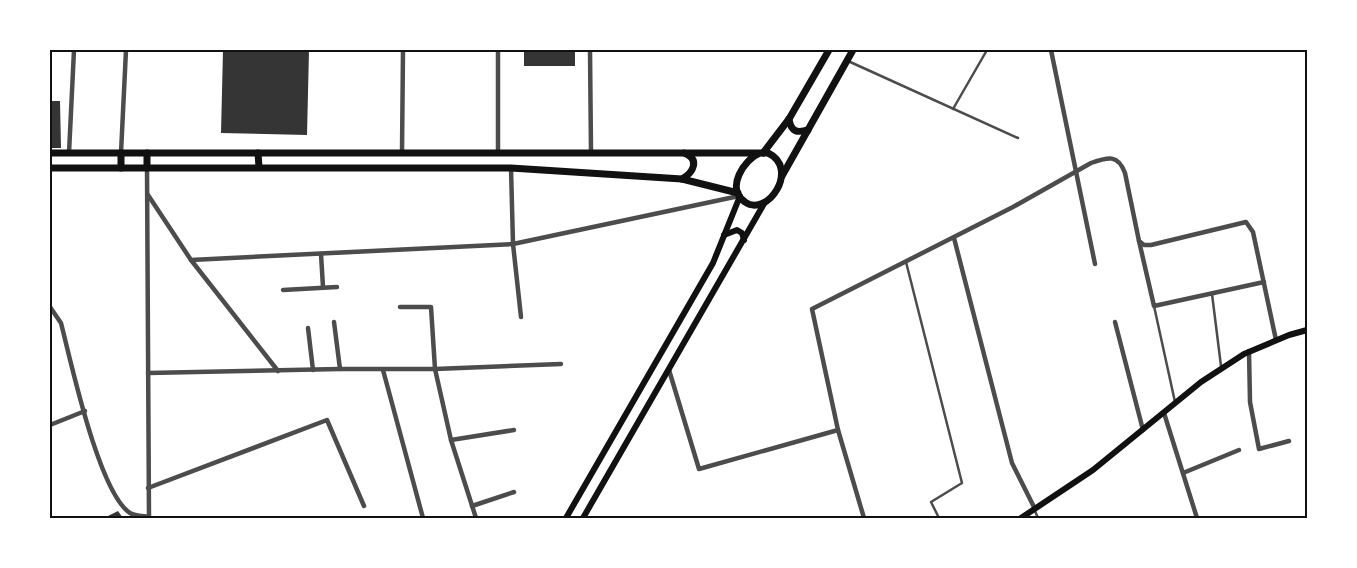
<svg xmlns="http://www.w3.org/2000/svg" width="1357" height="568" font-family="'Space Grotesk',sans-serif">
  <rect width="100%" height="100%" fill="#fff"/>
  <!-- building -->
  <g fill="#353535">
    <polygon points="223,50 309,50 307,135 221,133"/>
    <rect x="524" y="50" width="51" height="16"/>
    <polygon points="50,101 60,101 61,148 50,148"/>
    <polygon points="118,511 123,518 104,518"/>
  </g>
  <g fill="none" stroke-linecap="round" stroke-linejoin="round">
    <!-- service -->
    <g stroke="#4c4c4c" stroke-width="2.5">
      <polyline points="848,61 1018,138"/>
      <polyline points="953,109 987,50"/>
      <polyline points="906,262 962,483 931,502 939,518"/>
      <polyline points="1212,294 1221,366"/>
      <polyline points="1154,306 1175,402"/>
      <polyline points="1035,511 1038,518"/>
    </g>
    <!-- minor -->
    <g stroke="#4c4c4c" stroke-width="4.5">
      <polyline points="590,50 591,152"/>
      <polyline points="1051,50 1095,264"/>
      <polyline points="402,152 403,50"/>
      <polyline points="498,152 498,50"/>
      <polyline points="69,153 74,50"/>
      <polyline points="121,153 126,50"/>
      <polyline points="147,168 149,518"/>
      <polyline points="511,168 513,244 521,317"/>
      <polyline points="148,195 191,260 278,371"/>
      <polyline points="954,238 1012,463 1035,509"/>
      <polyline points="1139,241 1154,306 1264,282"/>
      <polyline points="321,254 323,287"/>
      <polyline points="191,260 513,244 739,196"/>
      <polyline points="283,290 337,287"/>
      <path d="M50 307 61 323C71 362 99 493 130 513 135 516 143 516 149 517"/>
      <polyline points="400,307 431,307 435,369 451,440 476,518"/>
      <polyline points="334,322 340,369"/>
      <polyline points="1115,322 1143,430"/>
      <polyline points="308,328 313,370"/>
      <polyline points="1249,351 1250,402 1259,449 1289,441"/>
      <polyline points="383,370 423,518"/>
      <path d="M669 370 699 469 838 430 812 309 1013 207 1091 163C1108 157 1118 154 1125 173L1139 241 1144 245H1151L1246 222 1253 232 1276 340"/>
      <polyline points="148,373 340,369 435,369 561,364"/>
      <polyline points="1164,413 1197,518"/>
      <polyline points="50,425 85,411"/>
      <polyline points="838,430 864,518"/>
      <polyline points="451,440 514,430"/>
      <polyline points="1183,473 1239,450"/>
      <polyline points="148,488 327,420 364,506"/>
      <polyline points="472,506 514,492"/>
    </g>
    <!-- secondary -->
    <g stroke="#111" stroke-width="6">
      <polyline points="724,235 737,230 742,233 744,240"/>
      <polyline points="566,518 713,263 740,196"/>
      <polyline points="583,518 765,202"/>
      <polyline points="1021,518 1093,470 1201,382 1244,354 1289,335 1307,330"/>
    </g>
    <!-- primary -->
    <g stroke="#111" stroke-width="7">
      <path d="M789 119C791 132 797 133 808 130"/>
      <path d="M50 153H768C800 168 768 218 745 202 725 189 744 159 760 153"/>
      <polyline points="147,153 147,168"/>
      <polyline points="258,153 259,167"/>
      <polyline points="763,153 789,119 829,50"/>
      <polyline points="50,168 511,168 682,179 738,193"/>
      <polyline points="121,168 121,153"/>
      <polyline points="782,176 853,50"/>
      <path d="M682 179C694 172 700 159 684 153"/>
    </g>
  </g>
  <!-- border -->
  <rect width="1357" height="568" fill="none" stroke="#ffffff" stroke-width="102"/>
  <rect x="51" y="51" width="1255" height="466" fill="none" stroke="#111" stroke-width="2"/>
</svg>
